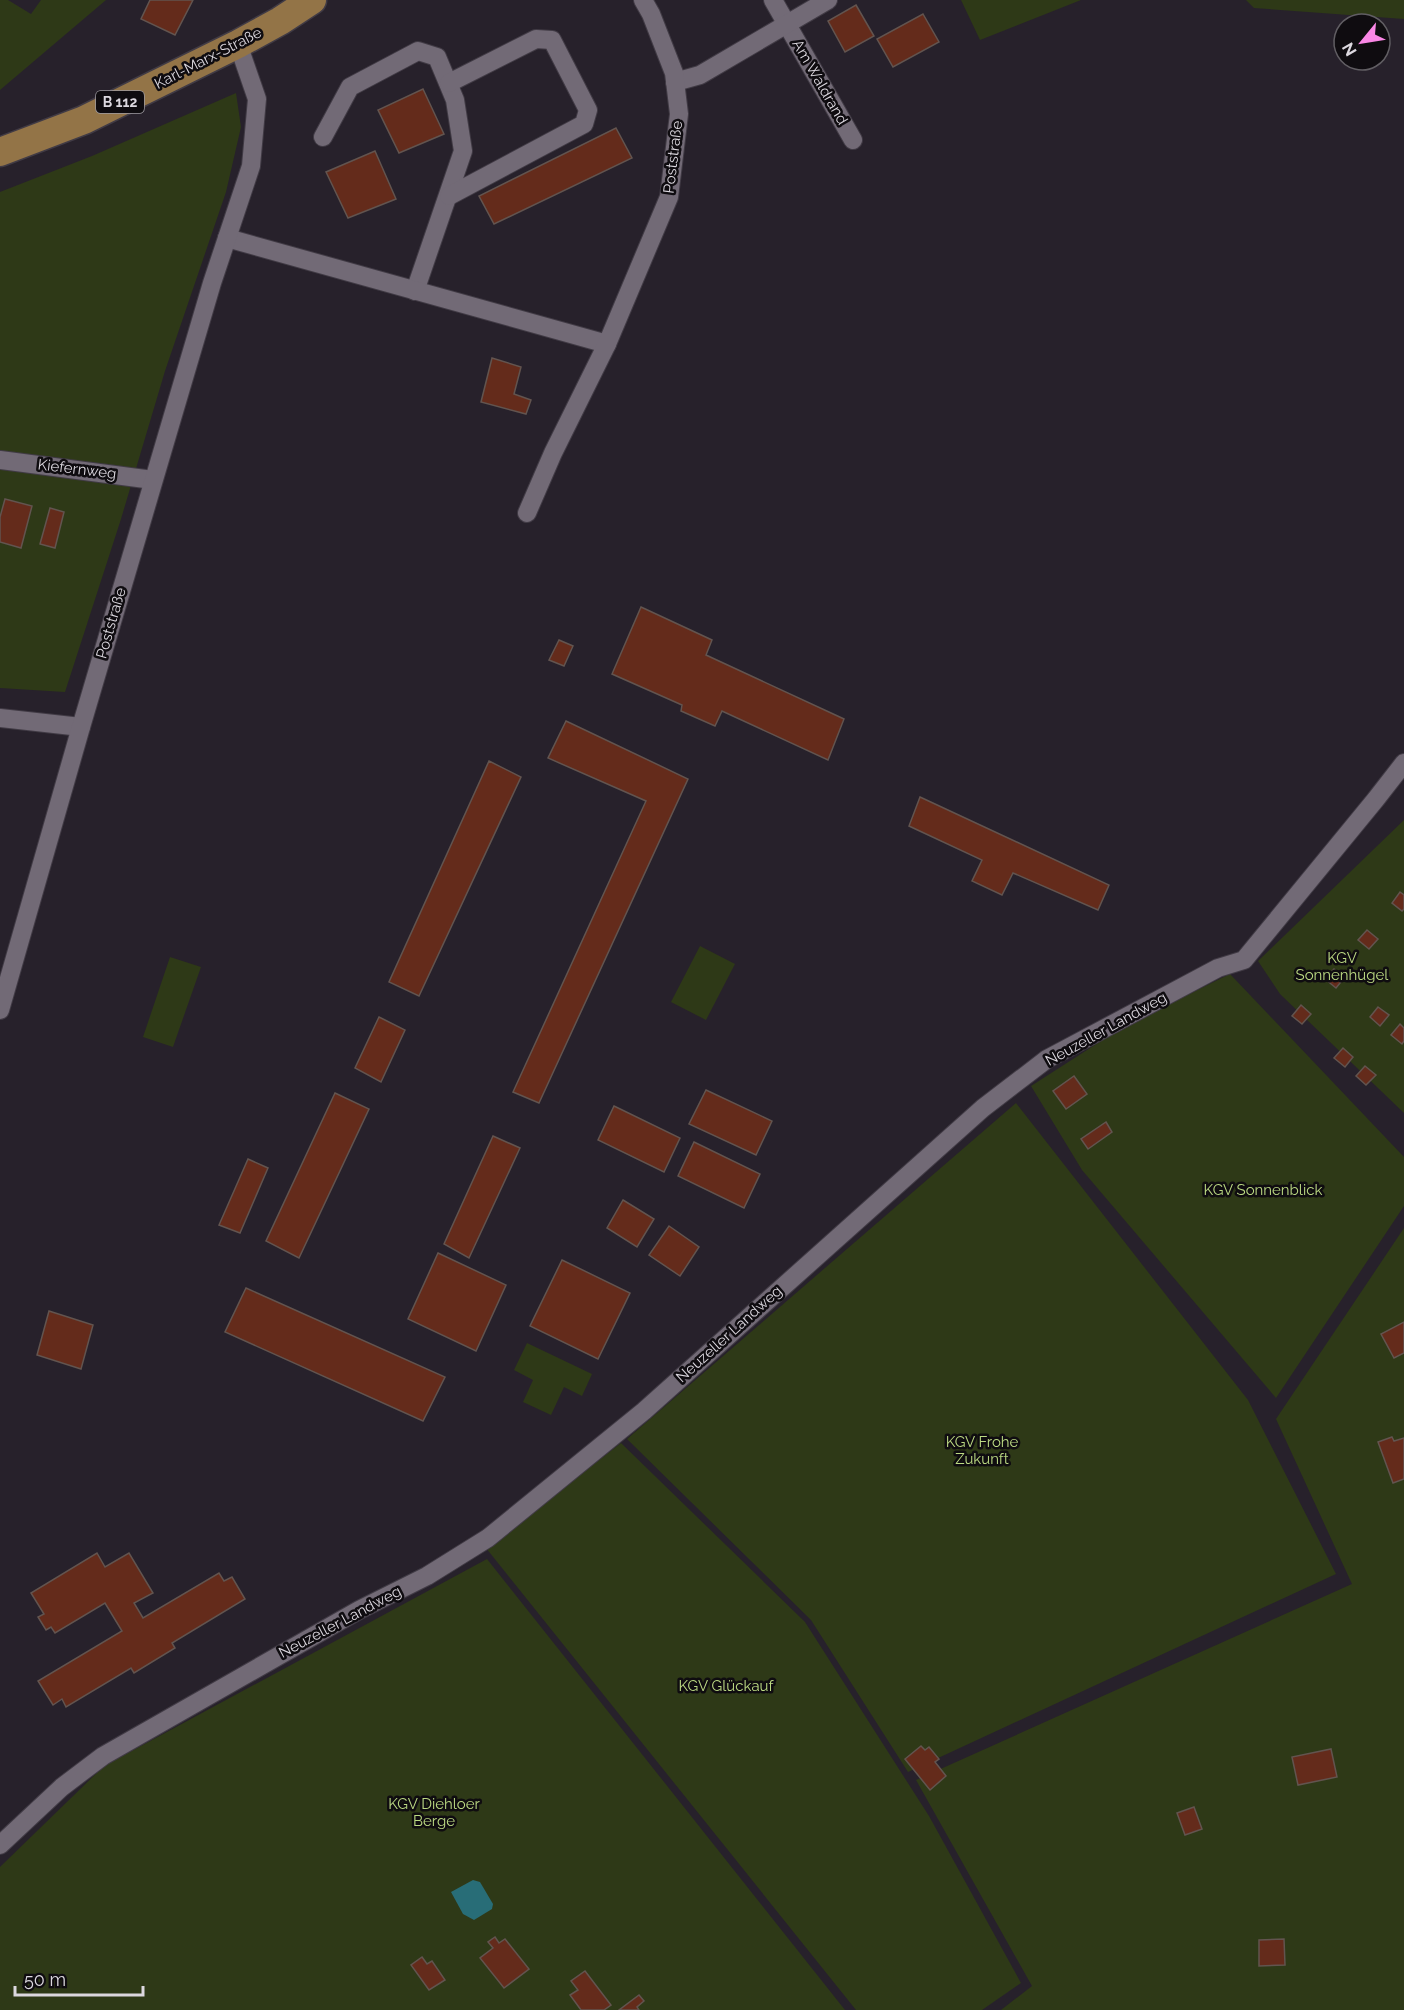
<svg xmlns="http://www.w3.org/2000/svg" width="1404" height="2010" font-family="Raleway,sans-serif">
  <rect width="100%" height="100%" fill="#27212b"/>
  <!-- green -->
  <g fill="#2e3917">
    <polygon points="0,0 8,0 31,14 41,0 106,0 0,90"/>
    <polygon points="961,0 1081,0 980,40"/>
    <polygon points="1246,0 1404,0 1404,19 1254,8"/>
    <polygon points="236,93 241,127 226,192 165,371 121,519 65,692 0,688 0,192 92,156"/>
    <polygon points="1404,820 1404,1113 1280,994 1258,961"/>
    <polygon points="700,946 735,964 706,1020 671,1002"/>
    <polygon points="170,957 201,967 173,1047 143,1037"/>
    <polygon points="1230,974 1404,1157 1404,1206 1276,1398 1082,1170 1031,1086 1126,1025"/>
    <polygon points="1016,1103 1248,1400 1336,1574 908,1772 811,1620 627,1439"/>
    <polygon points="1404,1228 1404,2010 1001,2010 1032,1986 916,1780 1352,1584 1276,1419"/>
    <polygon points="527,1343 592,1374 582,1396 564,1387 551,1415 523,1402 533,1380 514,1370"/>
    <polygon points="621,1443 805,1622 929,1816 1021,1983 982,2010 856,2010 486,1548"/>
    <polygon points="487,1559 845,2010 0,2010 0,1867 104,1766"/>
  </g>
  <!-- water -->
  <polygon fill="#286d77" points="473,1880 480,1882 493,1904 492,1909 474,1920 463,1914 451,1892"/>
  <!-- building -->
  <g fill="#642b1b" stroke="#62544f" stroke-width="1.5">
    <polygon points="150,0 193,0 175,35 141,19"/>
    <polygon points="856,5 874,36 845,52 828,21"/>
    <polygon points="923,14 939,42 893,67 877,39"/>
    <polygon points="423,89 444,134 399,153 378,110"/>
    <polygon points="616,128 632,158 494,224 479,196"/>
    <polygon points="375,151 396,199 348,218 326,172"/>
    <polygon points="492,358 521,367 514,394 531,400 526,414 481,402"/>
    <polygon points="5,499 32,506 21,548 0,542 0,517"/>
    <polygon points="50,508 64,512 55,548 40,544"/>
    <polygon points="641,607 712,640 706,655 844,719 828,760 722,711 715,726 681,711 682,705 612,674"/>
    <polygon points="559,640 573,646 564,666 549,660"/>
    <polygon points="566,721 688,779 539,1103 513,1092 646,801 548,758"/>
    <polygon points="489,761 521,777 419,996 389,982"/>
    <polygon points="920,797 1109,885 1098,910 1013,873 1002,895 972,881 982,860 909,826"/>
    <polygon points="1400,892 1404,895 1404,909 1402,911 1392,903"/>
    <polygon points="1367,930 1378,939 1369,949 1358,940"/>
    <polygon points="1334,969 1344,978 1336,988 1325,979"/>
    <polygon points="1301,1005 1311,1014 1302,1024 1292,1016"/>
    <polygon points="1378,1007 1389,1015 1380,1026 1370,1017"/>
    <polygon points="379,1017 405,1030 381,1082 355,1068"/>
    <polygon points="1400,1024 1404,1028 1404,1041 1402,1044 1391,1035"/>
    <polygon points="1343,1048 1353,1057 1345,1067 1334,1058"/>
    <polygon points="1365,1066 1376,1075 1366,1085 1356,1076"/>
    <polygon points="1074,1076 1087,1094 1066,1109 1053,1091"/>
    <polygon points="706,1090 772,1121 756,1155 689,1124"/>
    <polygon points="335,1093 369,1109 299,1258 266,1241"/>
    <polygon points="614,1106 680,1138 664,1172 598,1140"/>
    <polygon points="1106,1122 1112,1132 1088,1149 1081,1139"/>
    <polygon points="493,1136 520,1148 469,1258 444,1244"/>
    <polygon points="694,1142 760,1174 744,1208 678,1176"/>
    <polygon points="248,1159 268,1168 240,1233 219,1225"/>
    <polygon points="623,1200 654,1219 637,1247 607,1228"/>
    <polygon points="669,1226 699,1247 680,1276 649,1255"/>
    <polygon points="438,1253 506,1285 476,1351 408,1319"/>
    <polygon points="562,1260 630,1293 598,1359 530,1326"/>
    <polygon points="246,1288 445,1377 423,1421 225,1332"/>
    <polygon points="49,1311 93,1325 81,1369 37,1355"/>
    <polygon points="1404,1322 1404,1353 1394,1358 1381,1334"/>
    <polygon points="1392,1437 1394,1441 1404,1438 1404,1479 1393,1483 1378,1442"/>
    <polygon points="97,1553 105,1567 129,1553 153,1593 134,1603 143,1618 219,1573 224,1581 232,1577 245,1599 172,1643 175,1648 134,1673 131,1668 66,1707 62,1699 53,1705 38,1681 122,1631 105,1603 55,1633 51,1627 46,1630 38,1617 44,1614 31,1593"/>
    <polygon points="921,1746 925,1750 929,1747 939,1759 935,1762 946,1776 930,1790 905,1759"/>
    <polygon points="1331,1749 1337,1777 1298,1785 1292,1757"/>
    <polygon points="1194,1807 1202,1829 1185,1835 1177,1813"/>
    <polygon points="495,1937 499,1943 505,1939 529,1969 504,1988 480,1958 493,1948 488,1942"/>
    <polygon points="1284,1939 1285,1965 1259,1966 1259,1940"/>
    <polygon points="422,1957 427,1964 432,1961 445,1980 429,1990 411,1965"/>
    <polygon points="585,1971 611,2005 604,2010 581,2010 570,1995 578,1990 571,1981"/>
    <polygon points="639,1995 644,2001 637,2007 639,2010 619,2010"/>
  </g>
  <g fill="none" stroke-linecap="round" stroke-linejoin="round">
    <!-- street casing -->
    <g stroke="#413b45" stroke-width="20">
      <g id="street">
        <polyline points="773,0 853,140"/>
        <polyline points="675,82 700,75 828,0"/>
        <polyline points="323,137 350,87 418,51 437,57 455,100 463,151 415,291"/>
        <polyline points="449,196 584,124 588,110 552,40 536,39 449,83"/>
        <polyline points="227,238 607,344"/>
        <polyline points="0,460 153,480"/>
        <polyline points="527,513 553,453 607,344 669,197 679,114 674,73 651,14 643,0"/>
        <polyline points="0,718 81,727"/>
        <polyline points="0,1010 81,727 212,283 251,166 257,99 238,44"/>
        <polyline points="0,1845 62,1787 103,1756 359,1610 427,1576 488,1538 644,1411 983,1108 1047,1059 1218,968 1244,960 1376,799 1404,763"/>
      </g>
    </g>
    <!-- primary casing -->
    <g stroke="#413b45" stroke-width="31">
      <polyline id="primary" points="0,152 84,120 238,44 280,21 312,0"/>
    </g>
    <!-- street -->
    <use href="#street" stroke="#726a76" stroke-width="18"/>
    <!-- primary -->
    <use href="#primary" stroke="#937447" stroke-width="28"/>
  </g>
  <g text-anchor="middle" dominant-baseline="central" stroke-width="5" stroke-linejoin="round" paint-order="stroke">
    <!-- shield labels -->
    <rect fill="#0f0c10" stroke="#9e9ba1" stroke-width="1.5" x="96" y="91" width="48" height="22" rx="4.5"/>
    <g font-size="14" font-weight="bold" fill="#dcd8df">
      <text x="120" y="102">B 112</text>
    </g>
    <!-- street labels -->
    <g font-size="15" fill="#dcd8df" stroke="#0f0c10">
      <text transform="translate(208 58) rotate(-27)">Karl-Marx-Straße</text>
      <text transform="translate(820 82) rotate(60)">Am Waldrand</text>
      <text transform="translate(673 157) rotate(-83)">Poststraße</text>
      <text transform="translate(77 469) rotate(7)">Kiefernweg</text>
      <text transform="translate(111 623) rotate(-74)">Poststraße</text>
      <text transform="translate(1106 1029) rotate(-29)">Neuzeller Landweg</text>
      <text transform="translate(729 1334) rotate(-42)">Neuzeller Landweg</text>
      <text transform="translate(340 1622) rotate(-28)">Neuzeller Landweg</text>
    </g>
    <!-- park labels -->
    <g font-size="15" fill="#bcda83" stroke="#0f0c10">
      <text x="1342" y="958">KGV<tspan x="1342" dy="17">Sonnenhügel</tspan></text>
      <text x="1263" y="1190">KGV Sonnenblick</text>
      <text x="982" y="1442">KGV Frohe<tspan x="982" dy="17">Zukunft</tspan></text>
      <text x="726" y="1686">KGV Glückauf</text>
      <text x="434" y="1804">KGV Diehloer<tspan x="434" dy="17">Berge</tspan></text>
    </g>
  </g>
  <!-- north arrow -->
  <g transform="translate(1362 42) rotate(240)"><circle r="28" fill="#0f0c10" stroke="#615e63" stroke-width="1.5"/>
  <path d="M0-4.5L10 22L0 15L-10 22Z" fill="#fb87e6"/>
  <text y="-9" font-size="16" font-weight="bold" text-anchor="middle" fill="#dcd8df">N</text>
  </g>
  <!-- scale -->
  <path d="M15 1986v9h128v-9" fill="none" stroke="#dcd8df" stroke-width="3"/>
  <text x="24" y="1986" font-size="18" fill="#dcd8df" stroke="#0f0c10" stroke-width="4.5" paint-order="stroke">50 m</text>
</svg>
